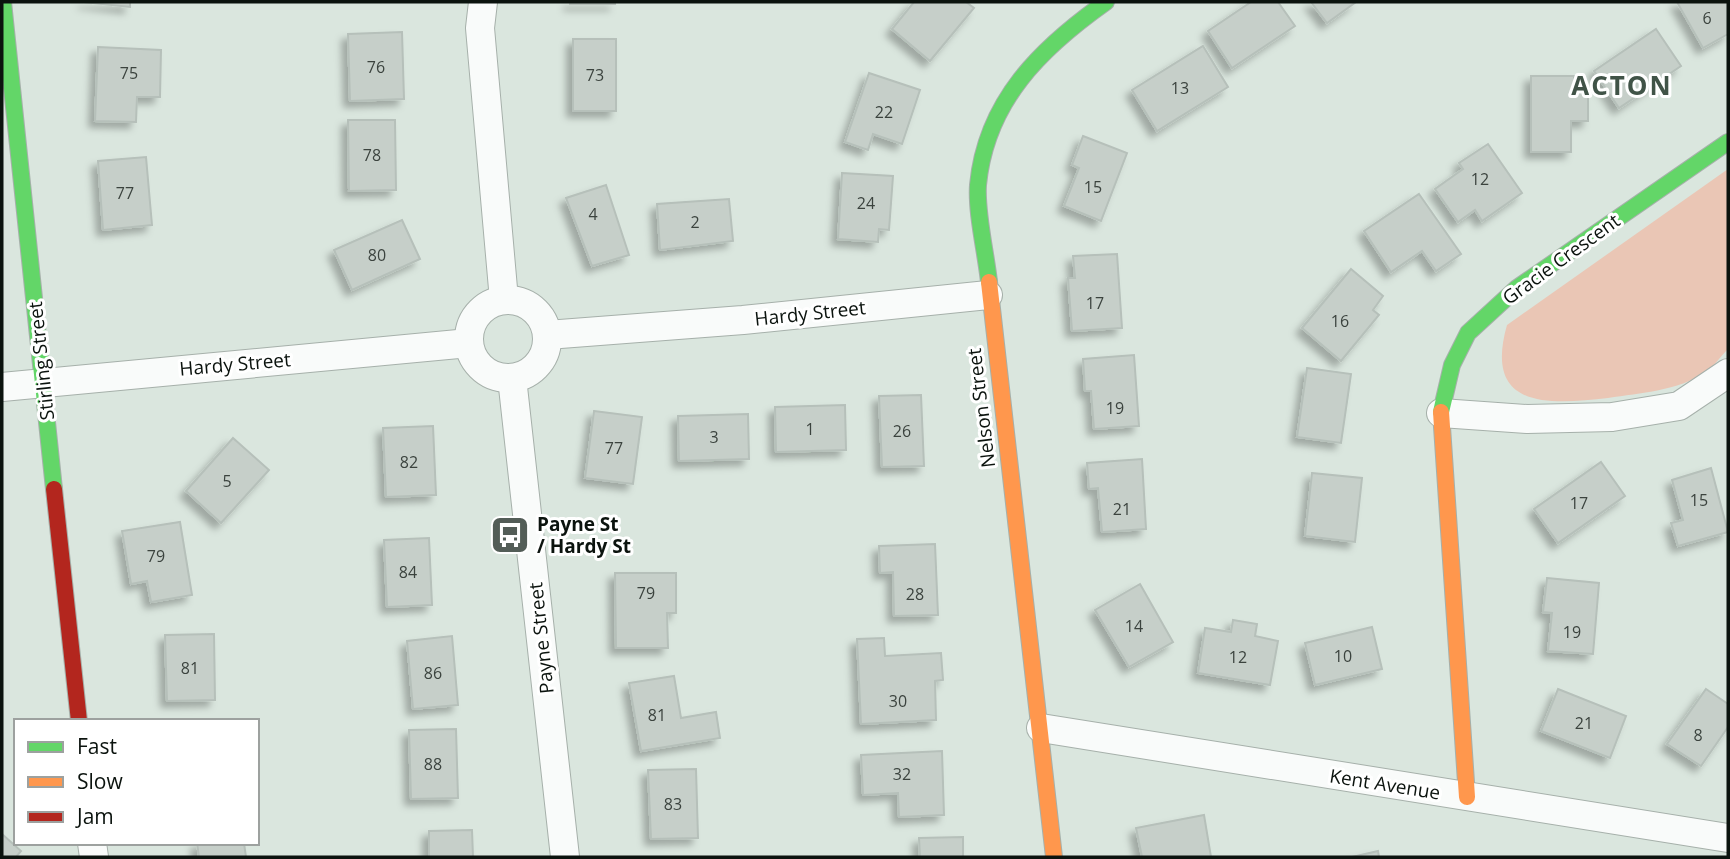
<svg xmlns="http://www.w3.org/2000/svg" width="1730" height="859" font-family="'Open Sans',sans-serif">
  <defs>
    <filter id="shadow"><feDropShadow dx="-6" dy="6" stdDeviation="3.5" flood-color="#0004"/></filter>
  </defs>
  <rect width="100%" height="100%" fill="#dae6de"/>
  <!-- green -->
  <path fill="#eac6b5" d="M1728 169V349C1721 356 1714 366 1706 372 1677 391 1641 393 1608 398 1548 405 1483 409 1507 325Z"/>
  <!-- building -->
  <g fill="#c6cfc9" stroke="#b6c0ba" stroke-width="2" filter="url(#shadow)">
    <polygon points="83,2 130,2 130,7"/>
    <rect x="570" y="2" width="45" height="2"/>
    <polygon points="914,2 966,2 974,8 930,61 892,29"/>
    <polygon points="1251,2 1278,2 1295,26 1232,68 1208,31"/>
    <polygon points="1311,2 1356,2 1327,23"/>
    <polygon points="1677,2 1728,2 1728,34 1703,48"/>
    <polygon points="1656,29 1681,66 1619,108 1594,71"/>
    <polygon points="402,32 404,99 350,101 348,34"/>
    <rect x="573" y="39" width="43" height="72"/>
    <polygon points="1203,46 1228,87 1157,131 1132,90"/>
    <polygon points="98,47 161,50 160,97 137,97 136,122 95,121"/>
    <polygon points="869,73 920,90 902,144 873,134 868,150 845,142"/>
    <polygon points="1531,76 1574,76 1574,93 1588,93 1588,121 1571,121 1571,152 1531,152"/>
    <polygon points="348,120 395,120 396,190 349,191"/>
    <polygon points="1083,136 1127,153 1101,221 1064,206 1079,168 1072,165"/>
    <polygon points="1488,144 1522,193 1482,221 1475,210 1458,222 1435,189 1463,169 1459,163"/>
    <polygon points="146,157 152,225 103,230 98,161"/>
    <polygon points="842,173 893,176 889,230 879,229 878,242 838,239"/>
    <polygon points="606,185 629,255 592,266 566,198"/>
    <polygon points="1419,194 1461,254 1436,271 1422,251 1391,272 1364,231"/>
    <polygon points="729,199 733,241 660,250 657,204"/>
    <polygon points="402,220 420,259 352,290 334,250"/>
    <polygon points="1117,254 1122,328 1072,331 1068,278 1075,278 1073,256"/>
    <polygon points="1351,269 1383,296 1373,310 1379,315 1341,361 1302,328"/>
    <polygon points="1134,355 1139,426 1094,429 1091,391 1085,391 1083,359"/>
    <polygon points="1307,368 1351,374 1341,443 1297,437"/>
    <polygon points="921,395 924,466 882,467 879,396"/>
    <polygon points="845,405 846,450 776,452 775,407"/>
    <polygon points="594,411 642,417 633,484 585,478"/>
    <polygon points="748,414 749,459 679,461 678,416"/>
    <polygon points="433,426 436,495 386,497 383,428"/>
    <polygon points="233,438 269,470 221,523 186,491"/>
    <polygon points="1142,459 1146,529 1102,532 1098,488 1089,489 1087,463"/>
    <polygon points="1601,462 1625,496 1558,543 1534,509"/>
    <polygon points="1711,468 1728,532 1678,546 1671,523 1683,520 1672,480"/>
    <polygon points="1312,473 1362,478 1355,542 1305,536"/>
    <polygon points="180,522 192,595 151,602 147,581 131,584 122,531"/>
    <polygon points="429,538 432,605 387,607 384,540"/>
    <polygon points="935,544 938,615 894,616 893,572 880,573 879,546"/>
    <polygon points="615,573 676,573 676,613 667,613 668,648 616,648"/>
    <polygon points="1547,578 1599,583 1593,654 1548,651 1552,613 1543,612"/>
    <polygon points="1140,584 1173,642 1129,667 1095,610"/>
    <polygon points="1233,620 1257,624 1255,636 1278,641 1270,685 1198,673 1205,628 1231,632"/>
    <polygon points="1372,627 1382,669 1315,685 1305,643"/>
    <polygon points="214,634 215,700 167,701 165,635"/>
    <polygon points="452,636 458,705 413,709 407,641"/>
    <polygon points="884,638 885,656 941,653 943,680 935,681 936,720 861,724 857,639"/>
    <polygon points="674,676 681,718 716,712 720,738 641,751 629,683"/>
    <polygon points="1558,689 1626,716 1610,758 1541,731"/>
    <polygon points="1706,689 1728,704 1728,727 1701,766 1667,744"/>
    <polygon points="456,729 458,798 411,799 409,730"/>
    <polygon points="942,751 944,815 899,817 898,793 863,795 861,755"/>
    <polygon points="696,769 698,838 651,839 648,770"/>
    <polygon points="1204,815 1211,857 1142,857 1136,828"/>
    <polygon points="472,830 473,857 429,857 429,831"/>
    <polygon points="2,834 21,851 16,857 2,857"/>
    <polygon points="963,837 963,857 920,857 919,838"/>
    <polygon points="197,843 244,843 246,857 199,857"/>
    <polygon points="1378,851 1379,857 1352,857"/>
  </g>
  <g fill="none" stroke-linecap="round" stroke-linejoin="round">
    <!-- street casing -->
    <g stroke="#a6b0aa" stroke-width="30">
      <g id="street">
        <polyline points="483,2 480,28 504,300"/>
        <circle cx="508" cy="339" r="39"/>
        <polyline points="547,335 743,320 988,295"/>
        <polyline points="512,378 565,857"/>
        <polyline points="2,387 469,343"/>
        <polyline points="1441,413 1527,419 1612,417 1679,406 1728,373"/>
        <polyline points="1041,728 1728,838"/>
        <polyline points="92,843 94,857"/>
      </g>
    </g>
    <!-- fast casing -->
    <g stroke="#a6b0aa" stroke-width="18">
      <g id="fast">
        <polyline points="3,2 54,489"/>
        <path d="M989 282C986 253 976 213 978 185 986 101 1041 48 1106 2"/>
        <polyline points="1441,412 1452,365 1468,333 1517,288 1728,142"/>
      </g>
    </g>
    <!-- slow casing -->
    <g stroke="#a6b0aa" stroke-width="18">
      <g id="slow">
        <polyline points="989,282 1054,857"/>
        <polyline points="1441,412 1467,797"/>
      </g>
    </g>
    <!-- jam casing -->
    <g stroke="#a6b0aa" stroke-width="18">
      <polyline id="jam" points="54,489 79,721"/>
    </g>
    <!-- street -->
    <use href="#street" stroke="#f9fbfa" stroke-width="28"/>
    <!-- fast -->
    <use href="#fast" stroke="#63d668" stroke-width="16"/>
    <!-- slow -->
    <use href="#slow" stroke="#ff974d" stroke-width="16"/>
    <!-- jam -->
    <use href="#jam" stroke="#b3261e" stroke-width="16"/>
  </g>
  <!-- icons -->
  <defs>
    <g id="bus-square" transform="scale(2.0125)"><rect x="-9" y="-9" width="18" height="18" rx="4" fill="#535d57" stroke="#fff"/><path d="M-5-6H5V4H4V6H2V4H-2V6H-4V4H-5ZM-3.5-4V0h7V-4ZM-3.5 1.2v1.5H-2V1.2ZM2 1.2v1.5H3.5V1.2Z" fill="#fff"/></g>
  </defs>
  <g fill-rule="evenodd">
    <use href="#bus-square" x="510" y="535"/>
  </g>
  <g text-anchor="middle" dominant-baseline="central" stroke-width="6" stroke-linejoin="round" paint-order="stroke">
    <!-- number labels -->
    <g font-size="16" fill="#3b433e">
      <text x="1707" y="18">6</text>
      <text x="376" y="67">76</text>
      <text x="129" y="73">75</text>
      <text x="595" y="75">73</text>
      <text x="1180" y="88">13</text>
      <text x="884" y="112">22</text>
      <text x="372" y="155">78</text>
      <text x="1480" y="179">12</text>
      <text x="1093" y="187">15</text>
      <text x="125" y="193">77</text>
      <text x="866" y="203">24</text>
      <text x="593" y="214">4</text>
      <text x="695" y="222">2</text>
      <text x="377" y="255">80</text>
      <text x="1095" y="303">17</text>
      <text x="1340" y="321">16</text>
      <text x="1115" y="408">19</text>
      <text x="810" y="429">1</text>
      <text x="902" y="431">26</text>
      <text x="714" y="437">3</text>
      <text x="614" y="448">77</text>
      <text x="409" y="462">82</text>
      <text x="227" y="481">5</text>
      <text x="1699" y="500">15</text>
      <text x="1579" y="503">17</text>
      <text x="1122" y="509">21</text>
      <text x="156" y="556">79</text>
      <text x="408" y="572">84</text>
      <text x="646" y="593">79</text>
      <text x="915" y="594">28</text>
      <text x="1134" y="626">14</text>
      <text x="1572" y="632">19</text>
      <text x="1343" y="656">10</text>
      <text x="1238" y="657">12</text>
      <text x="190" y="668">81</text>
      <text x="433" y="673">86</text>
      <text x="898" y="701">30</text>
      <text x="657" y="715">81</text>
      <text x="1584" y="723">21</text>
      <text x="1698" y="735">8</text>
      <text x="433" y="764">88</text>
      <text x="902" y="774">32</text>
      <text x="673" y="804">83</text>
    </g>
    <!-- street labels -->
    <g font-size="19" fill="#0b130e" stroke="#fff">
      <text transform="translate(1561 259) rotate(-36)">Gracie Crescent</text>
      <text transform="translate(810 313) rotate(-6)">Hardy Street</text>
      <text transform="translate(41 361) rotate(-96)">Stirling Street</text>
      <text transform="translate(235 364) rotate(-5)">Hardy Street</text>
      <text transform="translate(981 408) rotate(-97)">Nelson Street</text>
      <text transform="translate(541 638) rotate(-96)">Payne Street</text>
      <text transform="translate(1385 784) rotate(9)">Kent Avenue</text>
    </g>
    <!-- poi labels -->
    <g font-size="19" font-weight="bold" fill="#0b130e" stroke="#fff" text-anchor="start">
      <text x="537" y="524">Payne St<tspan x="537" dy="22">/ Hardy St</tspan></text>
    </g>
    <!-- district labels -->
    <g font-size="26" font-weight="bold" letter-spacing="2" fill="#405347" stroke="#fff">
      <text x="1622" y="85">ACTON</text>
    </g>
  </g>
  <!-- border -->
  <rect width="1730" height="859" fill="none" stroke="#0b130e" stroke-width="7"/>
  <!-- legend -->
  <rect x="14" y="719" width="245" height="126" fill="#ffffff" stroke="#9da19f" stroke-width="2"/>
  <rect x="28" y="742" width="35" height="10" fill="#63d668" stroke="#9da19f" stroke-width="2"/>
  <text x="77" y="754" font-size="21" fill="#0b130e">Fast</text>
  <rect x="28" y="777" width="35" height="10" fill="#ff974d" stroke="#9da19f" stroke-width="2"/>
  <text x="77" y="789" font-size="21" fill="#0b130e">Slow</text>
  <rect x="28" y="812" width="35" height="10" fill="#b3261e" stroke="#9da19f" stroke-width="2"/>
  <text x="77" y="824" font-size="21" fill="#0b130e">Jam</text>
</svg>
